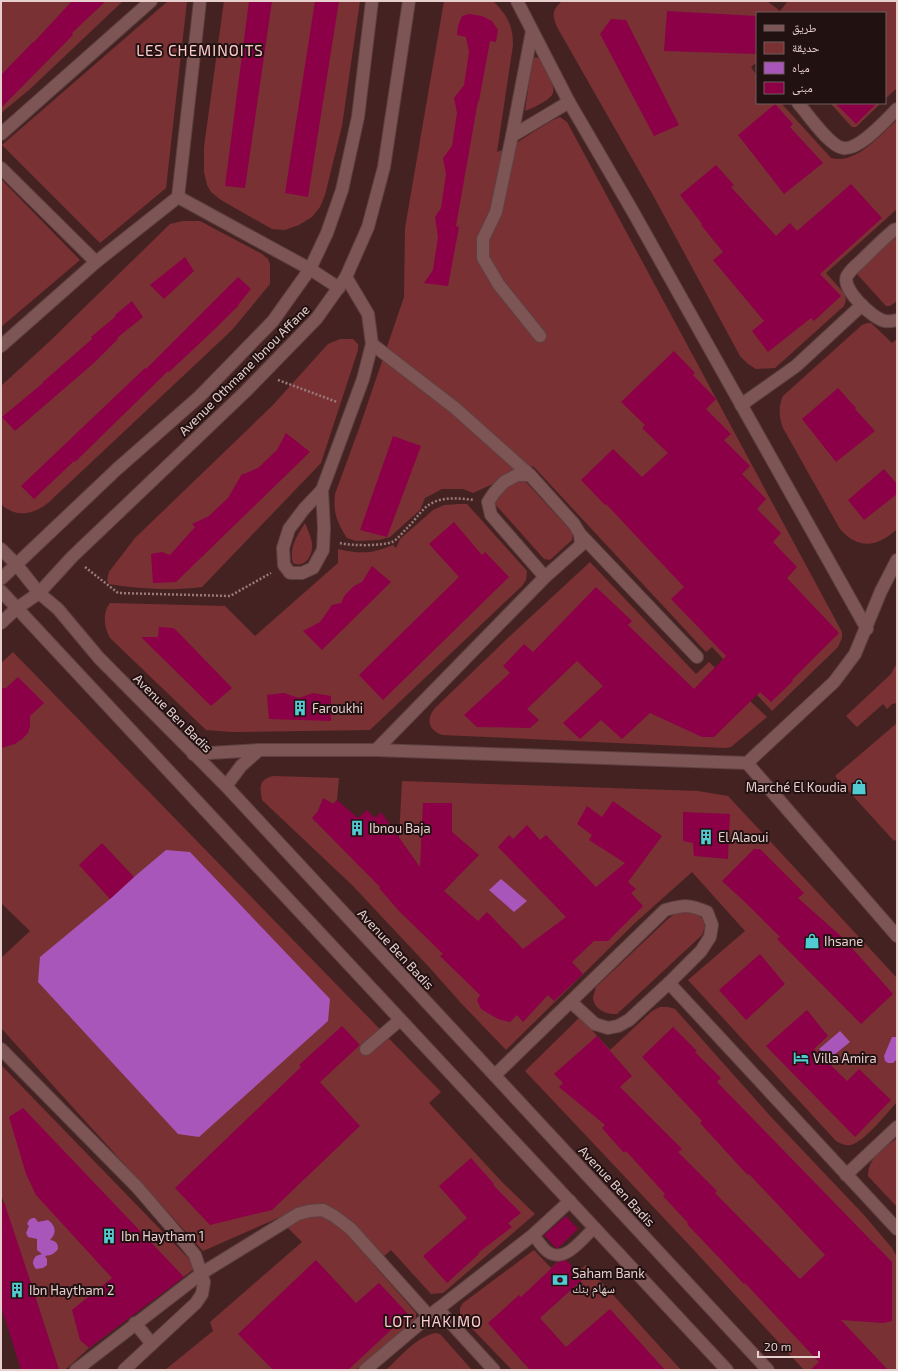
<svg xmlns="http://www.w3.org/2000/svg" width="898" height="1371" font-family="'Exo 2','Noto Naskh Arabic',sans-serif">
  <rect width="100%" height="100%" fill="#452222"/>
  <!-- green -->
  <g fill="#7a3134">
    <polygon points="1,1 123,1 29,90 1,113"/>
    <polygon points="168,1 187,1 166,188 100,243 2,145"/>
    <polygon points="224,1 360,1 342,126 325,195 320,207 312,217 299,225 285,230 272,229 221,200 211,192 207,185 204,172 204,147"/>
    <path d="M444 1H493C507 15 513 25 513 45L497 152C519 145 538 126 560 117L567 122 842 632V638L838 647 772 711 712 647 706 652 533 466 473 493 463 489H442L425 498 420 510 390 537 379 540 356 541 347 538C337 523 333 512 335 494L361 423 404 297 405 228Z"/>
    <path d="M562 1H767L780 11 788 1H897V88L885 99V13H757V62L751 67 757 76V103H781L831 158C856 165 880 135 897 120V209L826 273 845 294 846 300 844 306 775 368 756 369 748 364 740 356 654 197 557 27C552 15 552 10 562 1Z"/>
    <path d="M535 57 539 58C543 65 558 87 552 95 550 98 545 101 542 103 536 106 531 109 525 111L532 62Z"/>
    <polygon points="830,103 881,103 856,127 852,127"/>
    <polygon points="1,179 80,260 1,327"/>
    <path d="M183 221H200L262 254 268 259 270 264V284L232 330 48 503C33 515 15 518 1 504V386L50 341 170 224Z"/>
    <polygon points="896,237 897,301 890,306 886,306 857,274 857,270 893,238"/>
    <path d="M867 323H871L892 343 897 339V529C878 547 858 550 840 529L783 428C779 417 778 407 783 396L862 325Z"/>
    <path d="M340 339H353L358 344V350L321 463 202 587C171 591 140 589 109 584L107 580 109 572 115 564 135 538 272 406 328 344Z"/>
    <polygon points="515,480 521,480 525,481 573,533 572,540 550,560 544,559 495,504 494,499"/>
    <path d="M459 504H467L527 571 526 580 522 586 370 730 232 732 206 730 110 638C104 626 102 614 110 603L225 606 255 636 338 563V549C360 554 372 554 393 545L396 548 400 539 433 510 444 505Z"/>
    <path d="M305 523C308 531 313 540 312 548 311 559 303 568 293 563 289 547 297 536 305 523Z"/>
    <path d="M590 562 696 674 709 662 767 717 731 747 725 748 442 735C428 730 426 719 435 708L510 636Z"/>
    <polygon points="13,652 441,1092 429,1103 502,1182 535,1214 443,1293 431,1294 391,1250 374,1265 416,1313 416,1317 414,1321 356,1370 165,1370 213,1331 210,1322 302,1242 278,1218 203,1251 1,1028 1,958 30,931 1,903 1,663"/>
    <polygon points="897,663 897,703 892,704 887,709 883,704 857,727 846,716 891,674"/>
    <polygon points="897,723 897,839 894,841 835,776"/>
    <path d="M273 776 339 778 337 800 333 804 326 800 321 804 318 811 362 868 399 837 402 781 698 791 728 796 897 978V1102C887 1113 865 1141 851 1145 846 1146 841 1144 836 1141L688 980 745 931 692 872 635 923 506 1050 460 1002 429 967 352 885 262 800C260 787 258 780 273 776Z"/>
    <path d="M687 912 696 913 703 919 705 927 702 935 617 1014C607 1015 593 1009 593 997 594 994 595 990 596 987L668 919 676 913Z"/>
    <polygon points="660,1007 668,1007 675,1009 772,1118 864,1215 892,1248 897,1257 896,1370 804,1370 692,1248 525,1071 580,1017 610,1050 652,1011"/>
    <polygon points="1,1065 189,1259 194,1269 89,1348 65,1370 59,1370 1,1194"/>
    <path d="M897 1138V1207L868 1176C868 1157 884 1149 897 1138Z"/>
    <polygon points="534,1250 551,1268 563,1257 577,1272 586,1265 681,1370 512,1370 460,1316 460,1308 463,1303"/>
    <path d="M435 1333 440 1334 472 1370H386C400 1357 415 1338 435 1333Z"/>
  </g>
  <!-- water -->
  <g fill="#a856b9">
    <polygon points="166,850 190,852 330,999 328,1021 199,1137 178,1134 38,982 40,957 110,899 134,877"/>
    <polygon points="501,879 527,901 514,912 489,890"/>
    <polygon points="840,1031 850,1042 829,1059 819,1049"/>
    <polygon points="892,1037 897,1037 897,1059 893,1063 888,1063 885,1061 884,1056"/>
    <path d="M32 1218H35L38 1222 48 1220C56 1226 57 1233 50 1240 56 1241 58 1243 58 1249 54 1254 52 1255 45 1256L47 1259V1265L43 1268 36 1269C32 1264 32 1261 36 1256L42 1254 37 1250V1239L28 1237 26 1233 29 1226 27 1224 29 1220Z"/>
  </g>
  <!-- building -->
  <g fill="#8b0047">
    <polygon points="72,1 106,1 72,33 73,35 1,108 1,75 33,42 34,42"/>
    <polygon points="249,1 272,1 245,188 225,186"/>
    <polygon points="315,1 339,1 308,197 285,193"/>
    <polygon points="667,11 757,16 757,54 664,51"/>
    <polygon points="469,14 482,16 492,21 498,30 496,42 490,41 479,101 478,101 456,226 459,227 448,286 424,283 433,270 438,237 435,217 441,208 446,174 443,158 452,146 457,113 454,98 464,85 469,52 466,37 457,35 458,26 462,16"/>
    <polygon points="611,19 626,20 679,125 654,136 600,34"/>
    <polygon points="835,103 877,103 856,124"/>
    <polygon points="775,104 793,124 790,127 823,163 784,194 738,135"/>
    <polygon points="716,165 734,185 731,187 776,236 790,223 797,231 851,184 882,218 820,274 841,296 814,321 811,318 768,352 752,331 764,321 713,260 723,252 701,225 702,224 680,195"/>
    <polygon points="185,257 194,271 164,299 150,285"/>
    <polygon points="238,277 251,289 238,305 239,305 216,328 169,372 168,371 75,462 74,461 34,499 21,486 145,368 146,369"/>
    <polygon points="132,301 143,317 117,338 118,339 95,362 15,431 2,417 43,383 43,382 92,339 91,337 116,316 115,315"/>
    <polygon points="674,351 695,373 693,375 716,399 706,409 731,434 724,440 750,466 742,474 766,499 757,509 781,533 773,542 797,567 787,578 839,633 792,680 793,681 771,702 760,692 714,737 702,737 650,713 622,739 601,720 580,739 563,723 603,686 577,661 527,709 539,720 530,728 477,727 464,715 510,673 503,666 524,644 533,652 596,587 632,621 628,625 694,689 726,656 671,599 684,587 606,504 605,505 581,480 613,449 642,477 668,453 642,428 645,425 621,402"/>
    <polygon points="838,388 856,408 855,409 875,431 836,462 802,419"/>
    <polygon points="286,433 310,452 176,582 153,583 151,554 162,552 170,555 195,527 192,524 209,516 228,498 242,474 244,474 258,468 277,450"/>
    <polygon points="393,436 421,446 387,537 360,530"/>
    <polygon points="884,469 897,484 897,494 864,520 848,500"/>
    <polygon points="454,522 482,555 485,552 509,577 383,700 359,675 459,577 429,544"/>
    <polygon points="372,566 391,582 322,650 303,631 320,622 332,605 341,603 345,595 354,586 362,582"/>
    <polygon points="159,627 173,628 176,630 232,688 211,706 141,637 158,637"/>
    <polygon points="18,677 44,703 30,716 30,726 28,733 22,739 15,744 1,748 1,688 6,688"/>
    <polygon points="284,693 299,698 313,693 331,696 331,721 269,719 267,695"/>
    <polygon points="323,798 333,804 337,800 358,818 367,810 375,818 381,812 420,867 423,803 452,803 452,832 479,855 444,891 478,921 487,912 523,949 566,917 498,847 509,835 513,839 527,825 540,840 546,835 596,887 625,863 589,840 592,835 577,824 587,806 602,817 613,801 662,836 628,882 636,889 631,893 643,906 608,941 594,941 572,962 583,974 554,1001 548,995 523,1022 517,1015 510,1022 498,1019 481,1009 477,1000 480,995 440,956 443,954 399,911 379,888 380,887 312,818 318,811"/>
    <polygon points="683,812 730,814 728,859 694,856 693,843 683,841"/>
    <polygon points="102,843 134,877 110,899 79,865"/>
    <polygon points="754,849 760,849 804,893 798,898 843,938 893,994 861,1024 777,939 780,937 746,903 722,881"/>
    <polygon points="760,954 785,984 746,1020 719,990"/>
    <polygon points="807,1010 828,1036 814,1049 847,1081 859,1069 891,1100 855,1137 766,1046"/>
    <polygon points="342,1026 360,1045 320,1082 360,1126 272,1210 210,1225 175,1188 301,1067 299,1065"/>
    <polygon points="673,1027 697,1051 695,1052 721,1078 717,1082 892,1262 892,1321 883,1323 841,1320 888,1370 810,1370 819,1362 745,1283 744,1284 687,1224 688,1223 663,1196 665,1194 626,1151 624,1153 602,1128 605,1125 559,1087 563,1083 554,1074 597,1036 632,1076 620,1087 682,1149 678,1152 717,1191 715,1193 800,1279 825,1255 749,1174 748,1175 742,1169 700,1123 702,1121 642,1057"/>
    <polygon points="23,1108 184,1277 89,1348 80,1340 72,1310 112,1278 36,1195 26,1174 9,1117"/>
    <polygon points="471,1158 494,1184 493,1185 521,1213 508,1223 512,1227 478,1253 479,1254 447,1283 423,1256 467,1218 439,1186"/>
    <polygon points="4,1202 28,1274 59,1370 21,1370 1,1306 1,1203"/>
    <polygon points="566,1216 578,1229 558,1248 556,1248 544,1235"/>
    <polygon points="316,1260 356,1303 379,1283 408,1314 348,1370 273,1370 238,1334"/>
    <polygon points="566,1260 583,1279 540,1318 566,1347 610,1309 665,1370 530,1370 511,1349 488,1323 519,1295 521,1297 558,1262"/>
  </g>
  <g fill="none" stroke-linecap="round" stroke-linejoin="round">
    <!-- lane casing -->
    <g stroke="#5f4042" stroke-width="13">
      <path id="lane" d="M533 1235C538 1240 542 1248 548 1252 565 1264 583 1238 594 1228"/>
    </g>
    <!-- street casing -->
    <g stroke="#5f4042" stroke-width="14">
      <g id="street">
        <polyline points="517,1 569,102 632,210 867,629"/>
        <polyline points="532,31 512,136 496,212 483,239 483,258 499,285 540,336"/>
        <path d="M798 103C808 114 829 146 843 148 859 151 886 120 897 109"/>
        <polyline points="1,134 151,1"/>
        <polyline points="512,136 569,102"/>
        <polyline points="1,168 96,262"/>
        <polyline points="178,197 310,269 339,288"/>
        <path d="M897 229 894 230C882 240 871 251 860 262 855 266 850 271 847 276 841 289 873 319 885 321 889 322 893 321 897 320"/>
        <polyline points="372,344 455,408 530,475 574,524 580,534 581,545 545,577 376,750"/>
        <polyline points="1,346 96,262 178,197 200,1"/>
        <polyline points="741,405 796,366 862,305"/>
        <polyline points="530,475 517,475 504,482 494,493 488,502 491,515 545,577"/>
        <polyline points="322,490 324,528 323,550 313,568 302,573 290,573 284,565 283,548 289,529 304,509 322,490 363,379 372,344 368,314 346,277"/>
        <polyline points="580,534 697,657"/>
        <polyline points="193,754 259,750 376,750 747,763 897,936"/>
        <polyline points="747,763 834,682 855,654 881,591 897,560"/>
        <polyline points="226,786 241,766 259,750"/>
        <polyline points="669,983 897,1229"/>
        <polyline points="1,1049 137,1187 180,1237 195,1255 204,1282 202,1294 196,1303 124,1370"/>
        <polyline points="366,1049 400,1020"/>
        <path d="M495 1075 665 910C685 905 689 904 707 912L712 925 710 937 701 951 669 983 629 1020 618 1026 608 1028 595 1024 571 1002"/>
        <polyline points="846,1175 897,1127"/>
        <polyline points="438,1309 494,1370"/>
        <polyline points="135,1323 152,1344"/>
        <polyline points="76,1370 202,1273 298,1214 309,1211 323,1210 334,1216 351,1229 429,1316 533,1235 570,1201"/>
        <polyline points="365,1370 429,1316"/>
      </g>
    </g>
    <!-- secondary casing -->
    <g stroke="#5f4042" stroke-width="14">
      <g id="secondary">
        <polyline points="1,549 16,564 39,593 58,609 99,658 226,786 768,1370"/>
        <polyline points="1,579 117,469 200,396 273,321 310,269 327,233 342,190 358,117 372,1"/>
        <polyline points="1,591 727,1370"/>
        <polyline points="1,623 17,608 39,593 72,557 246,391 317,318 346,277 368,227 384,167 409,1"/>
      </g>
    </g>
    <!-- path -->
    <g stroke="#987b7a" stroke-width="2.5" stroke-dasharray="2 2" stroke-linecap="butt">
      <polyline points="278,380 337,402"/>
      <path d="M340 543C352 546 381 546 392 542 397 540 402 533 406 529 413 523 419 513 426 507 439 496 458 498 474 500"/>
      <polyline points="85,567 118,593 230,596 271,573"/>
    </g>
    <!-- lane -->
    <use href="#lane" stroke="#7d5554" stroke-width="11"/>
    <!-- street -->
    <use href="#street" stroke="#7d5554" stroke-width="12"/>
    <!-- secondary -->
    <use href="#secondary" stroke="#7d5554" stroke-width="12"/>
  </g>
  <!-- icons -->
  <defs>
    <g id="building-bare" transform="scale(1.2)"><path d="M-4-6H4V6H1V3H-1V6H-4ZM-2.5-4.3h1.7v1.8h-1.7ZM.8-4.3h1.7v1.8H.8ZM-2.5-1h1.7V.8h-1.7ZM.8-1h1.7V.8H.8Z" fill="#51ccd3" stroke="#211111" stroke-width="2.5" paint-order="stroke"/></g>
    <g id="shop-bare" transform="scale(1.2)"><path d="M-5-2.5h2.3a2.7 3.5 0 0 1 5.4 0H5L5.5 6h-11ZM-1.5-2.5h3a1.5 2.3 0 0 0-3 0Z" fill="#51ccd3" stroke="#211111" stroke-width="2.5" paint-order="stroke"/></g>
    <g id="hotel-bare" transform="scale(1.2)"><path d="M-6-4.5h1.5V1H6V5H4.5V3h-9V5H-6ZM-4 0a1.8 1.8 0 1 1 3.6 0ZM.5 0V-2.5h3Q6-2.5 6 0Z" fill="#51ccd3" stroke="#211111" stroke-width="2.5" paint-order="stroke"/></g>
    <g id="bank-bare" transform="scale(1.2)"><path d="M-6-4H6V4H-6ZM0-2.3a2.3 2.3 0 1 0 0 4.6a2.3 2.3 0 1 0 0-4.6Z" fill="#51ccd3" stroke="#211111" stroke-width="2.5" paint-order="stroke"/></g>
  </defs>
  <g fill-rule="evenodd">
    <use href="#building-bare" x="300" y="708"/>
    <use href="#shop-bare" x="859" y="787"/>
    <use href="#building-bare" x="357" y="828"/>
    <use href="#building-bare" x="706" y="837"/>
    <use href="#shop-bare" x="812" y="941"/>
    <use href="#hotel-bare" x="801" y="1058"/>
    <use href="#building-bare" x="109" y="1236"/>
    <use href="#bank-bare" x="560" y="1280"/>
    <use href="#building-bare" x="17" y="1290"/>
  </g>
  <g text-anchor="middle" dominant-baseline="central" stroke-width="4" stroke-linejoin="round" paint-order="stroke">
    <!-- street labels -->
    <g font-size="13" fill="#e7cfce" stroke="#211111">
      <text transform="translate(244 370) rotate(-45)">Avenue Othmane Ibnou Affane</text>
      <text transform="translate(173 713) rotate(45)">Avenue Ben Badis</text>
      <text transform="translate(396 949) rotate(47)">Avenue Ben Badis</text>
      <text transform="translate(617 1186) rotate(47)">Avenue Ben Badis</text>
    </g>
    <!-- poi labels -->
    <g font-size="13" fill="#e7cfce" stroke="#211111" text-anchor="start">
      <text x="312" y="708">Faroukhi</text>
      <text x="847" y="787" text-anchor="end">Marché El Koudia</text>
      <text x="369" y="828">Ibnou Baja</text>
      <text x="718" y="837">El Alaoui</text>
      <text x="824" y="941">Ihsane</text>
      <text x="813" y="1058">Villa Amira</text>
      <text x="121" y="1236">Ibn Haytham 1</text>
      <text x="572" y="1273">Saham Bank<tspan x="572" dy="15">سهام بنك</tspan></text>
      <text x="29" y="1290">Ibn Haytham 2</text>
    </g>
    <!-- quarter labels -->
    <g font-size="15" letter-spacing="1" fill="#fccdcc" stroke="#211111">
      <text x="200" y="50">LES CHEMINOITS</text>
      <text x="433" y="1321">LOT. HAKIMO</text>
    </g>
  </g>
  <!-- border -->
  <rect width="898" height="1371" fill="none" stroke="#e7cfce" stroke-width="4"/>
  <!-- legend -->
  <rect x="756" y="12" width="130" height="92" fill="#211111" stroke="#705d5d"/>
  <rect x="764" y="25" width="20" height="6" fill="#7d5554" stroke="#705d5d"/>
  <text x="792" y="32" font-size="12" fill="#e7cfce">طريق</text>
  <rect x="764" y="42" width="20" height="12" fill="#7a3134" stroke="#705d5d"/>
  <text x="792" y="52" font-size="12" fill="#e7cfce">حديقة</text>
  <rect x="764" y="62" width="20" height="12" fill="#a856b9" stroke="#705d5d"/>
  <text x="792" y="72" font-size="12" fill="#e7cfce">مياه</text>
  <rect x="764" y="82" width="20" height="12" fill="#8b0047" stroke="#705d5d"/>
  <text x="792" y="92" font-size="12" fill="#e7cfce">مبنى</text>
  <!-- scale -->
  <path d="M758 1351v6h61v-6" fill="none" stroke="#e7cfce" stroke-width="2"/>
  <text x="764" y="1351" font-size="12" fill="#e7cfce" stroke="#211111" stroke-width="3" paint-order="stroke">20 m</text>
</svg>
